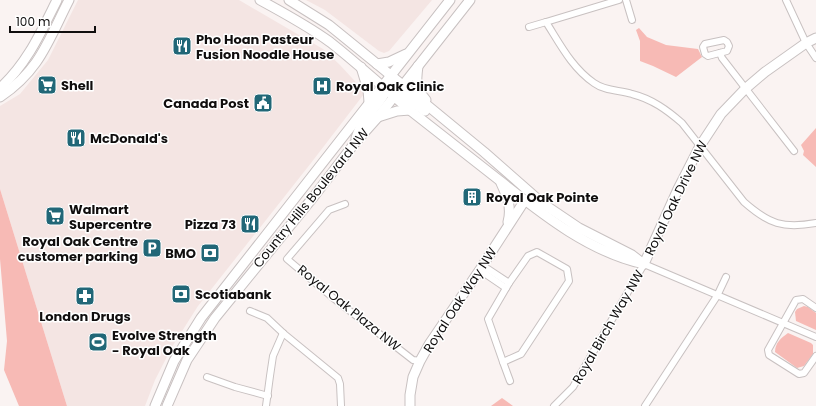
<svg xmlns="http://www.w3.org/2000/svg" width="816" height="406" font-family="Poppins,sans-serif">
  <rect width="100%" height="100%" fill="#faf3f2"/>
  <!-- built -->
  <g fill="#f4e5e3">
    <polygon points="78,0 239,0 323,49 340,65 364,91 364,94 311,163 198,306 172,347 155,380 145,406 67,406 0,189 0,106 20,94 48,60"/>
    <polygon points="306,0 432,0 389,51 384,53 379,51 325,10"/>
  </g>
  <!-- green -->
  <g fill="#f7bab5">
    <polygon points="639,28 647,37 666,45 698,49 702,57 676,77 653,66 640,61 640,41 636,30"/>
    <polygon points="816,128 816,167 803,155 804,151 801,145"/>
    <polygon points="0,189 67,406 19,406 4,370 7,341 0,259"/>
    <polygon points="804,306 808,307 816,313 816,330 796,321 795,312 797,309"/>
    <path d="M788 333 811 343 813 345V354L804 366 797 368 775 352C775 343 781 338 788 333Z"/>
    <polygon points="502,398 513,406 491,406"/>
  </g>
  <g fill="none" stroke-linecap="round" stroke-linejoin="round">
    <!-- street casing -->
    <g stroke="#c8c1c1" stroke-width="8">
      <g id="street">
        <path d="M619 0 546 22C560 44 572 68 594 83 605 91 619 90 632 94 652 99 667 110 682 123L744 202C769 224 783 229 816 223"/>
        <polyline points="626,0 632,20"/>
        <polyline points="786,0 806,43 816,58"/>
        <polyline points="529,27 546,22"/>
        <polygon points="724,40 727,42 729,46 727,51 708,56 705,54 703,47 705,44"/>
        <polyline points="720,53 722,58 794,151"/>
        <polyline points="345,204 329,210 287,259 332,297 413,360 420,361"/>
        <polygon points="537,252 567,269 569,281 521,354 503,362 488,319 509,283 528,256"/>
        <polyline points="481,268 484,273 506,288"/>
        <polyline points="481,268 488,269 509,283"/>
        <polyline points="816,308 803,299 796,300 768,350 769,355 799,374 804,373 816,356"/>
        <polyline points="250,311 267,318 283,333 338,378 340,384 341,406"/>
        <polyline points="503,362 510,381"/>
        <polyline points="207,377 235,387 268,396"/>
        <polyline points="266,406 270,376 273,356 283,333"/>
        <polyline points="554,406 573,387 644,264 816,337"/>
        <polyline points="645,406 717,296 726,277"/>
      </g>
    </g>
    <!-- secondary casing -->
    <g stroke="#c8c1c1" stroke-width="11">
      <g id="secondary">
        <path d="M260 0C284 13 308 26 330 42 358 64 384 88 411 111 440 134 470 157 499 180 542 214 589 252 644 264"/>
        <polyline points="289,0 329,25 377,64 484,152 542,203 579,228 632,255 641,262"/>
        <polyline points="377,64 389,62 406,54"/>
        <path d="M418 66C416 82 415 87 426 100"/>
        <polyline points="361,67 368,90 369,102"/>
        <path d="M0 88C27 64 41 32 57 0"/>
        <polyline points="393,88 425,111"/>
        <path d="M0 97C40 70 48 41 69 0"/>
        <polyline points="378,117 397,111 410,110"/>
        <path d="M356 138C361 119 381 105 389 85"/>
        <path d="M501 183C507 196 512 207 508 222"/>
        <polyline points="644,264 678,189 700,146 721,114 745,89 765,72 806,43 816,38"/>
        <polyline points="155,406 174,361 201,318 450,0"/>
        <polyline points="167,406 187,360 215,318 315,195 354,144 378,117 470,0"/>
        <polyline points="410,406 410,395 413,377 420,361 430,343 481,268 525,200"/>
      </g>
    </g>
    <!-- street -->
    <use href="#street" stroke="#fff" stroke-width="6"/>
    <!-- secondary -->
    <use href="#secondary" stroke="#fff" stroke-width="9"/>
  </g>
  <!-- icons -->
  <defs>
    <g id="restaurant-square" transform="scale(1)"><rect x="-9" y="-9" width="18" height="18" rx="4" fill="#216777" stroke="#fff"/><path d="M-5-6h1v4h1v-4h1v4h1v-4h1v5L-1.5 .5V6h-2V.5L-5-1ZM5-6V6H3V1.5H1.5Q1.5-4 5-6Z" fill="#fff"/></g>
    <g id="supermarket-square" transform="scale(1)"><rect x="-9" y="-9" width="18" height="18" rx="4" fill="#216777" stroke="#fff"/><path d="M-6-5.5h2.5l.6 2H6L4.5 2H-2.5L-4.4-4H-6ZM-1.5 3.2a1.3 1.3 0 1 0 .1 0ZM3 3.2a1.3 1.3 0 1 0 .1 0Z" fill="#fff"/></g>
    <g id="hospital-square" transform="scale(1)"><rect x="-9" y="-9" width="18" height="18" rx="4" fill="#216777" stroke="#fff"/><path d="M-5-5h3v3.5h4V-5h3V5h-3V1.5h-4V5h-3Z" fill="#fff"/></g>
    <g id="civic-square" transform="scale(1)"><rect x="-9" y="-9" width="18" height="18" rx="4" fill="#216777" stroke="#fff"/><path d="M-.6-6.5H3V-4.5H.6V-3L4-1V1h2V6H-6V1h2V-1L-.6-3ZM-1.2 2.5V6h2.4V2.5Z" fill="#fff"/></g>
    <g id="building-square" transform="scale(1)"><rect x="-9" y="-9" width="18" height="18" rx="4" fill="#216777" stroke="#fff"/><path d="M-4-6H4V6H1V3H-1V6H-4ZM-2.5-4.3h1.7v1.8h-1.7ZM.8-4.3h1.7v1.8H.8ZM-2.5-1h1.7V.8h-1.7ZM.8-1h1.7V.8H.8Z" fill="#fff"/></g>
    <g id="parking-square" transform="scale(1)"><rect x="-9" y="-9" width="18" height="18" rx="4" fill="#216777" stroke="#fff"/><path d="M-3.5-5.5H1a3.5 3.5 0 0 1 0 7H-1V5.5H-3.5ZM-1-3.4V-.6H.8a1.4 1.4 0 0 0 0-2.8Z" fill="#fff"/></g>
    <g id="bank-square" transform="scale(1)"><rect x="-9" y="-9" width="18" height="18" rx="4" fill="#216777" stroke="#fff"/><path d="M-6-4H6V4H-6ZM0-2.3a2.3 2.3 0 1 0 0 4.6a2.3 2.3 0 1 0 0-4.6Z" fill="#fff"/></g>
    <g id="pharmacy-square" transform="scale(1)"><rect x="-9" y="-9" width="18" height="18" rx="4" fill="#216777" stroke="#fff"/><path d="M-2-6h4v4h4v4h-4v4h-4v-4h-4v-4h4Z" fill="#fff"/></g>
    <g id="stadium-square" transform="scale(1)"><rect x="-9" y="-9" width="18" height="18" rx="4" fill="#216777" stroke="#fff"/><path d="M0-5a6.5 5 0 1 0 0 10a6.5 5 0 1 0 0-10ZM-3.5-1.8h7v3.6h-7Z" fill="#fff"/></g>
  </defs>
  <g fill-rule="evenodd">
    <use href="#restaurant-square" x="182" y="46"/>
    <use href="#supermarket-square" x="47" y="85"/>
    <use href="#hospital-square" x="322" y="86"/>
    <use href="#civic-square" x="263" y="103"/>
    <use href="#restaurant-square" x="76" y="138"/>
    <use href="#building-square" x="472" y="197"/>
    <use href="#supermarket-square" x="55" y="216"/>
    <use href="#restaurant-square" x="250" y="224"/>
    <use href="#parking-square" x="152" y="248"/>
    <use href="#bank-square" x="210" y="253"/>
    <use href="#bank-square" x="181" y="294"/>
    <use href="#pharmacy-square" x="85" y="296"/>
    <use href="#stadium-square" x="98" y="342"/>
  </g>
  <g text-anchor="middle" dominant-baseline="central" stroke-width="3" stroke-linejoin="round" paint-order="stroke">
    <!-- poi labels -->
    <g font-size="13" font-weight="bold" fill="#100e0e" stroke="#fff" text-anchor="start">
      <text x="196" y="39">Pho Hoan Pasteur<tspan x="196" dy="15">Fusion Noodle House</tspan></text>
      <text x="61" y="85">Shell</text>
      <text x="336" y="86">Royal Oak Clinic</text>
      <text x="249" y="103" text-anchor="end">Canada Post</text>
      <text x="90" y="138">McDonald's</text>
      <text x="486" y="197">Royal Oak Pointe</text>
      <text x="69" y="209">Walmart<tspan x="69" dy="15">Supercentre</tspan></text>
      <text x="236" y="224" text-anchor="end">Pizza 73</text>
      <text x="138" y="241" text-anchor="end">Royal Oak Centre<tspan x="138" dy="15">customer parking</tspan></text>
      <text x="196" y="253" text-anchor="end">BMO</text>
      <text x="195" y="294">Scotiabank</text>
      <text x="85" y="316" text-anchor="middle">London Drugs</text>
      <text x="112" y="335">Evolve Strength<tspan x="112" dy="15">- Royal Oak</tspan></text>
    </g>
    <!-- street labels -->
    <g font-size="13" fill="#100e0e" stroke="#fff">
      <text transform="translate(311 198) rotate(-51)">Country Hills Boulevard NW</text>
      <text transform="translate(676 198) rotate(-64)">Royal Oak Drive NW</text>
      <text transform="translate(460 300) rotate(-57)">Royal Oak Way NW</text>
      <text transform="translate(349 308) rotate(39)">Royal Oak Plaza NW</text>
      <text transform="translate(608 327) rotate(-60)">Royal Birch Way NW</text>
    </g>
  </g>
  <!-- scale -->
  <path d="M10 26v6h85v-6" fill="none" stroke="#100e0e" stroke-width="2"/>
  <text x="16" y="26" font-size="12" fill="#100e0e" stroke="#ffffff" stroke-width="3" paint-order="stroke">100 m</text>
</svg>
